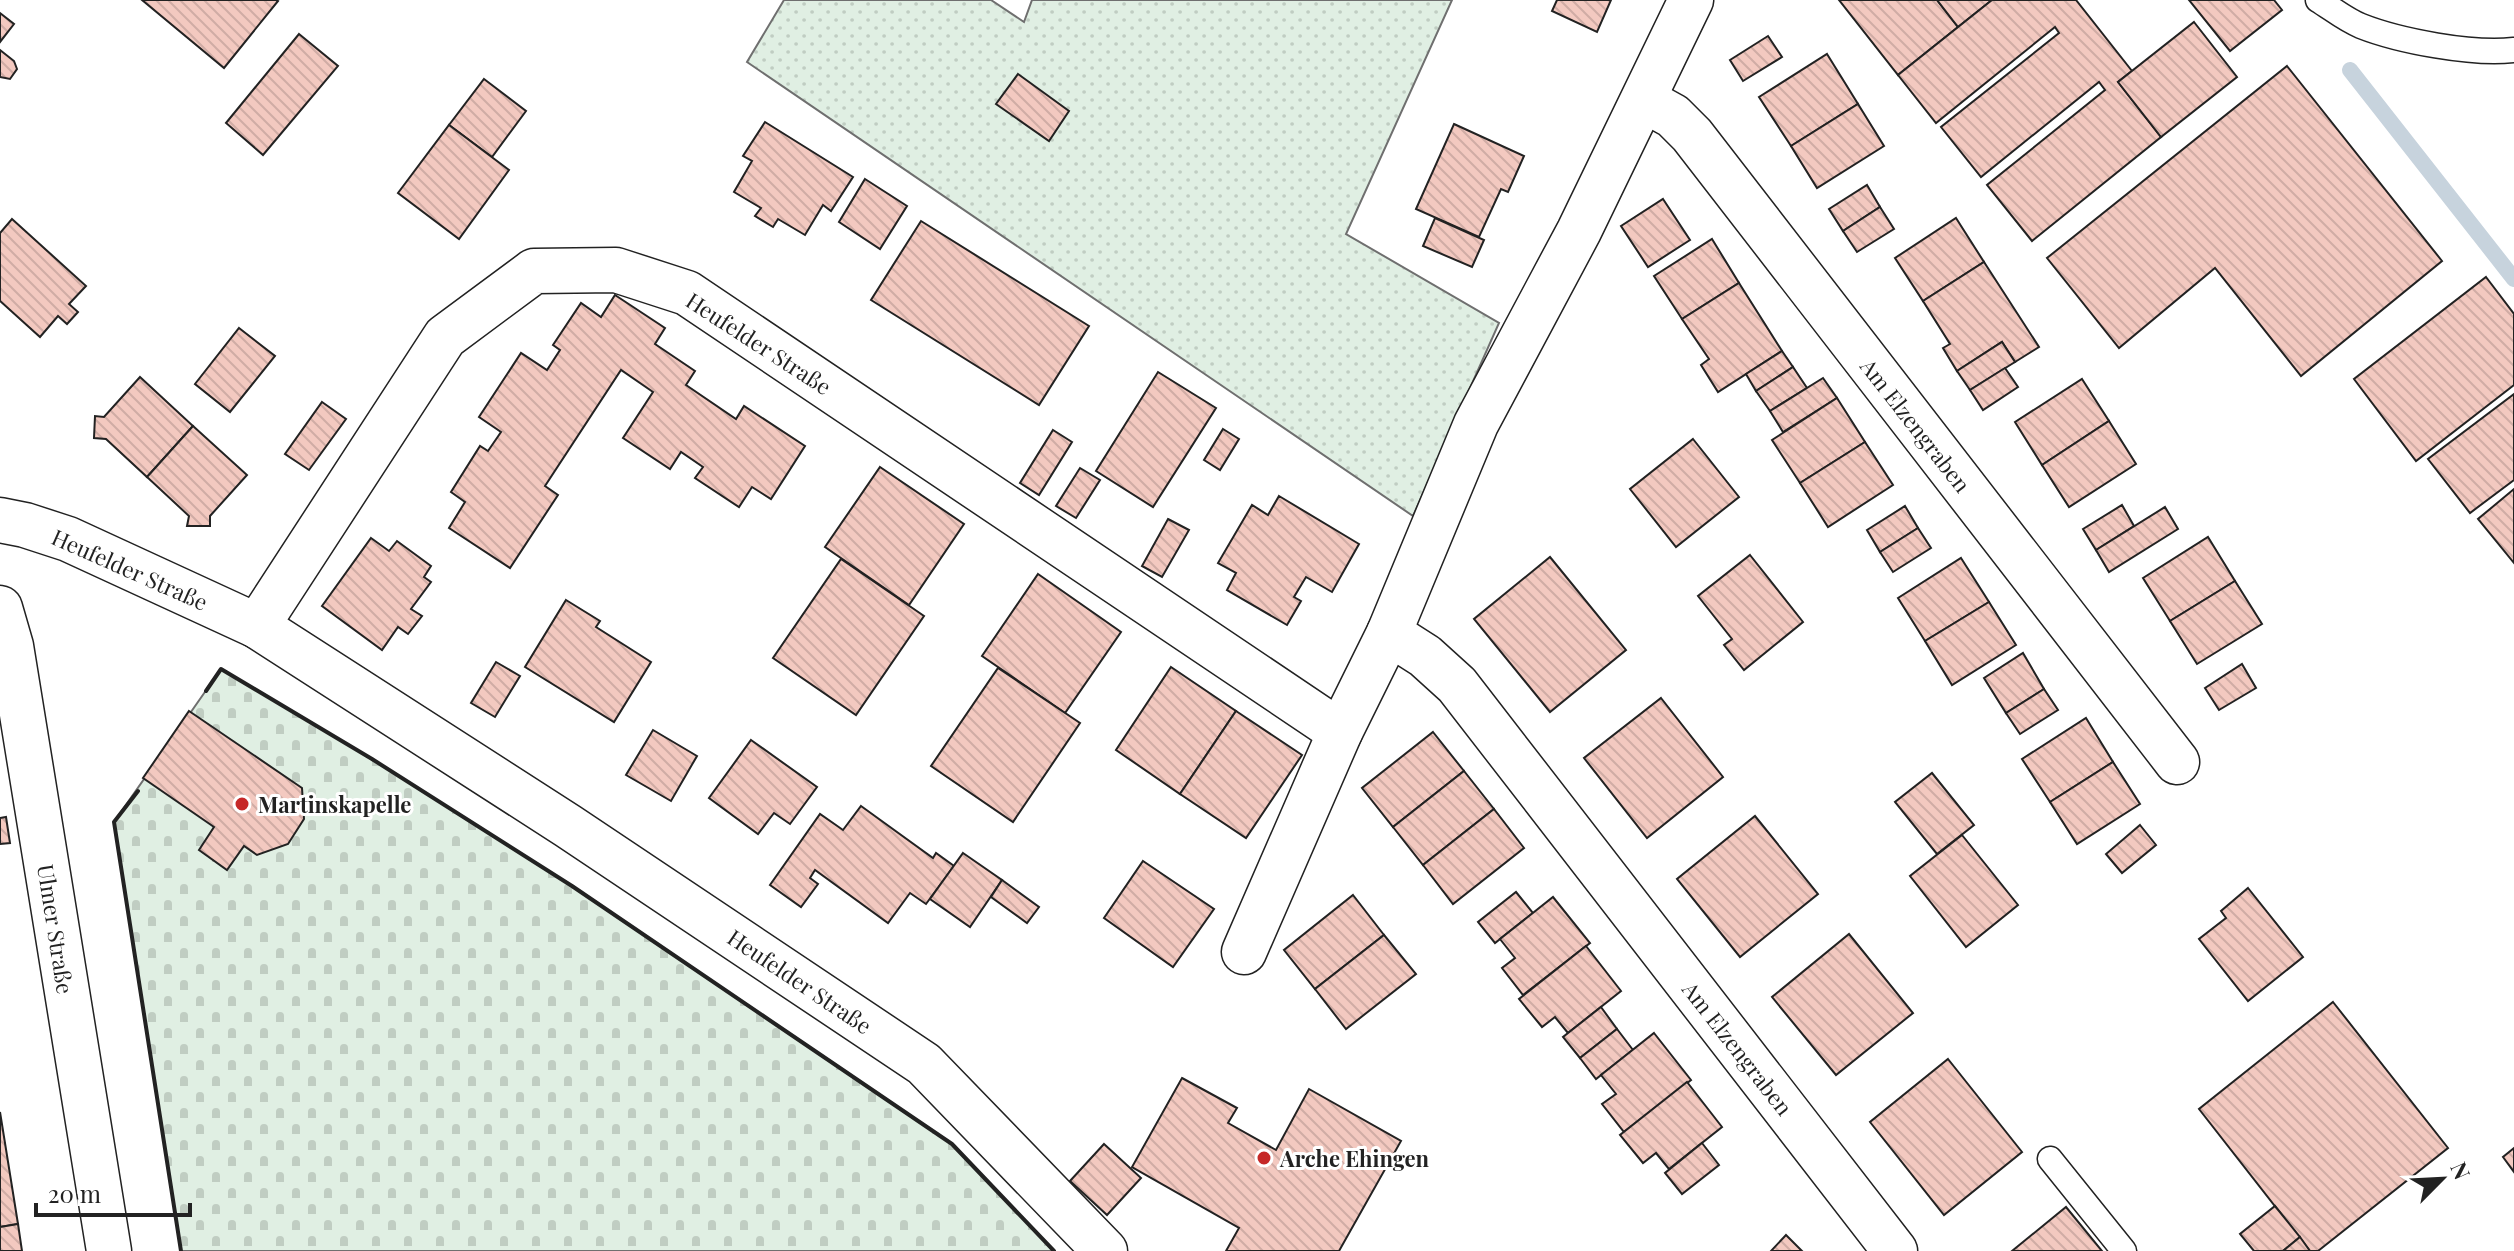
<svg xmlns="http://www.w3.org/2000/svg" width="2514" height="1251" font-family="'Playfair Display',serif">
  <defs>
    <pattern id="grass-dots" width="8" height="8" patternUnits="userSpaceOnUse" patternTransform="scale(2)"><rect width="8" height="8" fill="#e0efe3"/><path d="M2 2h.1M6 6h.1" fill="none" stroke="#c0cdc2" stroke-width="1.8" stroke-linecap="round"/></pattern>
    <pattern id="cemetery-stones" width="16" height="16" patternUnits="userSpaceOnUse" patternTransform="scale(2)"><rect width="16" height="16" fill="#e0efe3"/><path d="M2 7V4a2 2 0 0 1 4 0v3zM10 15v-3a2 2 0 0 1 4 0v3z" fill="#c0cdc2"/></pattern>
    <pattern id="building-back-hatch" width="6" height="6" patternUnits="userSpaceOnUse" patternTransform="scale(2)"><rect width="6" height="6" fill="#f3c9c0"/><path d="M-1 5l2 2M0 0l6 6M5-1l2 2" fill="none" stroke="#d0aca5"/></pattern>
  </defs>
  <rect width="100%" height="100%" fill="#fff"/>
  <!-- grass -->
  <polygon fill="url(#grass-dots)" stroke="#6f6f6f" stroke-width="2" points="784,0 991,0 1024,22 1032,0 1452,0 1346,234 1499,323 1413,516 747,62"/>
  <!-- cemetery -->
  <polygon fill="url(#cemetery-stones)" stroke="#6f6f6f" stroke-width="2" points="221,669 372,759 572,886 952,1144 1054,1251 181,1251 114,822"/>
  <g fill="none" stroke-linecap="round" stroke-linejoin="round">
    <!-- stream -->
    <polyline stroke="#c7d3dd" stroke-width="16" points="2350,70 2514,279"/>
  </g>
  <!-- building -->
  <g fill="url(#building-back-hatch)" stroke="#222" stroke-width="2">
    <polygon points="142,0 276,0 278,1 224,68"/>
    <polygon points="1557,0 1611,0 1597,32 1552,11"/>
    <polygon points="1839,0 1937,0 1958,27 1898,75"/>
    <polygon points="1937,0 1992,0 1958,27"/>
    <polygon points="1992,0 2076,0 2132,71 2118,82 2161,137 2032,241 1987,185 2105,90 2099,82 1981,177 1941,127 2059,33 2055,27 1936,123 1898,75"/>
    <polygon points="2189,0 2274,0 2282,10 2230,51"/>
    <polygon points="0,13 14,24 0,42"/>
    <polygon points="2194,22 2237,77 2161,137 2118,82"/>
    <polygon points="299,34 338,66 263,155 226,123"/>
    <polygon points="1768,36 1782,57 1743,81 1730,60"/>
    <polygon points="0,50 14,61 17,69 10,79 0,77"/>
    <polygon points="1827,54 1858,104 1791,146 1759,97"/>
    <polygon points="2287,66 2442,261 2301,376 2215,268 2119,348 2047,258"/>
    <polygon points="1018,74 1069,111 1049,141 996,104"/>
    <polygon points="484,79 526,111 492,157 449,125"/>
    <polygon points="1858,104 1884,146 1817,188 1791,146"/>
    <polygon points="765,122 853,177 831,211 823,205 805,235 778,219 773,227 755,216 761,208 734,192 752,161 743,156"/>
    <polygon points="1454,124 1524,156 1508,192 1501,189 1479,237 1416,209"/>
    <polygon points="449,125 509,170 459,239 398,193"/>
    <polygon points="865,179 907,206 880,249 839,222"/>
    <polygon points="1867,185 1880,207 1843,231 1829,209"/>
    <polygon points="1663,199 1690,240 1648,267 1621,226"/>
    <polygon points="1880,207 1894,229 1857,252 1843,231"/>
    <polygon points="1435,218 1484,240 1472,267 1423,246"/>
    <polygon points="1956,218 1984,262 1923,301 1895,258"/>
    <polygon points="12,219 86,286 69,304 78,312 67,324 58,316 40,337 0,301 0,233"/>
    <polygon points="921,221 1089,326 1039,405 871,300"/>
    <polygon points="1712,239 1739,283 1682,319 1654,276"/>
    <polygon points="1984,262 2039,347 2015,362 2002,342 1957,371 1943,348 1950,344 1923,301"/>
    <polygon points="2486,277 2514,314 2514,385 2416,461 2354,379"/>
    <polygon points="1739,283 1782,351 1718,392 1701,365 1709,359 1682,319"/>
    <polygon points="615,295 665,328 655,344 695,371 686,385 736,419 744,406 805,446 771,499 752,487 739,507 695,478 703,467 681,452 670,469 623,438 653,392 621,370 545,486 558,495 510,568 449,528 465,502 451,492 480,446 488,451 501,432 479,417 521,353 547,370 560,350 553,345 581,303 601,317"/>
    <polygon points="239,328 275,356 230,412 195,384"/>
    <polygon points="2002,342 2015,362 1970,390 1957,371"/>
    <polygon points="1782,351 1793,367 1756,391 1746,374"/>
    <polygon points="1793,367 1807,388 1770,411 1756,391"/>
    <polygon points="2005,368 2018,387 1983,410 1970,390"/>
    <polygon points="1158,372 1216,408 1153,507 1096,471"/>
    <polygon points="140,377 193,426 147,477 106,439 94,438 95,416 104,417"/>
    <polygon points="1823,378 1837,398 1783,432 1770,411"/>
    <polygon points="2082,379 2109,421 2042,465 2015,422"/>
    <polygon points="2514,394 2514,480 2470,513 2428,459"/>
    <polygon points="1837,398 1865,442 1800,483 1772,440"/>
    <polygon points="322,402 346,419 309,470 285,454"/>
    <polygon points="2109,421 2136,464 2069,507 2042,465"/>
    <polygon points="193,426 247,475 210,516 210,526 187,526 189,516 147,477"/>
    <polygon points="1223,429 1239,439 1220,470 1204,460"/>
    <polygon points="1053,430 1072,442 1039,495 1020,483"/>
    <polygon points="1693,439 1739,497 1676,547 1630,489"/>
    <polygon points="1865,442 1893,485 1828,527 1800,483"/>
    <polygon points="880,467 964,524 909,605 825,547"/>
    <polygon points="1080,468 1100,480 1076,518 1056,506"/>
    <polygon points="2514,489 2514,563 2478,519"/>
    <polygon points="1279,496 1359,544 1332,592 1306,577 1294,597 1301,601 1287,625 1227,590 1236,573 1218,563 1252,505 1268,515"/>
    <polygon points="2122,505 2134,526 2096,550 2083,529"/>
    <polygon points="1905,506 1918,528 1880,552 1867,530"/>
    <polygon points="2165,507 2178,529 2109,572 2096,550"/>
    <polygon points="1168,519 1189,530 1162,577 1142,566"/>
    <polygon points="1918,528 1931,548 1893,572 1880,552"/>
    <polygon points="2208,537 2235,581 2170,621 2143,578"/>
    <polygon points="371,538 389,551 397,541 431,566 424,577 431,582 411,609 422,616 408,634 398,627 382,650 322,606"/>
    <polygon points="1750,555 1803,622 1744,670 1724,645 1732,639 1698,596"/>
    <polygon points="1550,557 1626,650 1550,712 1474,619"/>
    <polygon points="1961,558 1989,602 1925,641 1898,598"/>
    <polygon points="841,559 924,616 856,715 773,658"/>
    <polygon points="1038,574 1121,632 1065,713 982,656"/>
    <polygon points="2235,581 2262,624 2197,664 2170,621"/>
    <polygon points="566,600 600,621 596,627 651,662 614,722 525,667"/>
    <polygon points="1989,602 2016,645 1952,685 1925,641"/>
    <polygon points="2023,653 2044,689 2006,713 1984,678"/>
    <polygon points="496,662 520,676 495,717 471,703"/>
    <polygon points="2242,664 2256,688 2219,710 2205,688"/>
    <polygon points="1171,667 1236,711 1180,794 1116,750"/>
    <polygon points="998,668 1080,723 1013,822 931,766"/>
    <polygon points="2044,689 2058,710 2020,734 2006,713"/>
    <polygon points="1661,698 1723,777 1647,838 1584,758"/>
    <polygon points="189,711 302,788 304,819 288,844 257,855 244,846 227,870 199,850 214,827 143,778"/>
    <polygon points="1236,711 1302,755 1246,838 1180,794"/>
    <polygon points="2086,718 2113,762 2050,802 2022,759"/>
    <polygon points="653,730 697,756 671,801 626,775"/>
    <polygon points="1433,732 1464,771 1393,827 1362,788"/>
    <polygon points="751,740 817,787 790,824 774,813 758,834 709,798"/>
    <polygon points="2113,762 2140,804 2077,844 2050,802"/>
    <polygon points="1464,771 1494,809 1423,865 1393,827"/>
    <polygon points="1932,773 1974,825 1937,854 1895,802"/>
    <polygon points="861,806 933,858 936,853 954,866 926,904 910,893 888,923 815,870 810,878 818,884 801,907 770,885 820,814 843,830"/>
    <polygon points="1494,809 1524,848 1453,904 1423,865"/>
    <polygon points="1755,816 1818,894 1740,957 1677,879"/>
    <polygon points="6,817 10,843 0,844 0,818"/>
    <polygon points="2140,825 2156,845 2122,873 2106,854"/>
    <polygon points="1962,835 2018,905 1966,947 1910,876"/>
    <polygon points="963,853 1002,880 970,927 930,899"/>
    <polygon points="1143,861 1214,909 1173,967 1104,918"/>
    <polygon points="1002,880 1039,907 1027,923 991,897"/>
    <polygon points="2248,888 2303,957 2248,1001 2199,939 2226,918 2221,911"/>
    <polygon points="1516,892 1533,913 1495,943 1478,922"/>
    <polygon points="1353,895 1384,935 1315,989 1284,950"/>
    <polygon points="1553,897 1590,943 1523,995 1502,968 1515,958 1500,939"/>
    <polygon points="1849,934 1913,1013 1836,1075 1772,997"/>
    <polygon points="1384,935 1416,974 1346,1029 1315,989"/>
    <polygon points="1586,946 1621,991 1568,1033 1555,1017 1542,1027 1519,999"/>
    <polygon points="2333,1002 2448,1148 2318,1251 2310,1251 2199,1109"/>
    <polygon points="1601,1007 1617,1029 1580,1058 1563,1037"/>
    <polygon points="1617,1029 1633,1050 1596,1079 1580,1058"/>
    <polygon points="1654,1033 1691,1080 1624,1132 1602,1104 1616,1094 1601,1075"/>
    <polygon points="1948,1059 2022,1152 1944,1215 1870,1122"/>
    <polygon points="1182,1078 1237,1108 1228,1123 1276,1150 1309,1089 1401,1141 1339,1251 1226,1251 1239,1228 1132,1167"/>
    <polygon points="1687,1082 1722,1127 1669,1169 1656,1153 1643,1163 1620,1135"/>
    <polygon points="0,1112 18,1224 0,1227"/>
    <polygon points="1702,1143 1719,1165 1682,1194 1665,1173"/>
    <polygon points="1104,1144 1141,1178 1107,1215 1070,1181"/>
    <polygon points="2514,1148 2514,1172 2503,1157"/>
    <polygon points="2275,1206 2300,1237 2283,1251 2254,1251 2240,1234"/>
    <polygon points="2066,1207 2102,1251 2012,1251"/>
    <polygon points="18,1224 22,1251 0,1251 0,1227"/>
    <polygon points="1786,1235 1802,1251 1771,1251"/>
    <polygon points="2300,1237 2310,1251 2283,1251"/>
  </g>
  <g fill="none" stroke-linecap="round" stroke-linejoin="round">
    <!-- service casing -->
    <g stroke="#222" stroke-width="27">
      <g id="service">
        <path d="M2318 0C2331 8 2346 20 2361 26 2399 41 2473 55 2514 50"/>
        <polyline points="2050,1159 2124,1251"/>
      </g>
    </g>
    <!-- minor casing -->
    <g stroke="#222" stroke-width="47">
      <g id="minor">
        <polyline points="1691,0 1579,231 1476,424 1389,633 1425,656 1457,685 1895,1251"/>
        <polyline points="1644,100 1673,116 1692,135 2177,762"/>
        <polyline points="0,520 25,525 68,539 257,626 568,826 924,1064 1105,1251"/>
        <polyline points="257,626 445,337 534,271 616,270 687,293 1340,732"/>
        <polyline points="1244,952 1340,732 1389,633"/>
      </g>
    </g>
    <!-- tertiary casing -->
    <g stroke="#222" stroke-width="47">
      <polyline id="tertiary" points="0,608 11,646 109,1251"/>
    </g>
    <!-- service -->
    <use href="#service" stroke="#fff" stroke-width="24"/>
    <!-- minor -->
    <use href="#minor" stroke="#fff" stroke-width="44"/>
    <!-- tertiary -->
    <use href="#tertiary" stroke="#fff" stroke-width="44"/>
    <!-- wall -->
    <g stroke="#222" stroke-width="4">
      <polyline points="206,691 221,669 372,759 572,886 952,1144 1054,1251"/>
      <polyline points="138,791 114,822 181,1251"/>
    </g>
  </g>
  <!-- markers -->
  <g fill="#c62828" stroke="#fff" stroke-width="3">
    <circle cx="242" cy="804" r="8"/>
    <circle cx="1264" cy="1158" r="8"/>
  </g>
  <g text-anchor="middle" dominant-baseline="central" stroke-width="6" stroke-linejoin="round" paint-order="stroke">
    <!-- street labels -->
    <g font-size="22" fill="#222" stroke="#fff">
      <text transform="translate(759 343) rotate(33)">Heufelder Straße</text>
      <text transform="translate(1916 425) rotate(52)">Am Elzengraben</text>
      <text transform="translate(130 569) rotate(24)">Heufelder Straße</text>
      <text transform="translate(56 929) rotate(81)">Ulmer Straße</text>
      <text transform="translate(800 981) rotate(34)">Heufelder Straße</text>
      <text transform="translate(1738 1048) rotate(52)">Am Elzengraben</text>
    </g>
    <!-- poi labels -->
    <g font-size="22" font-weight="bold" fill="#222" stroke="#fff" text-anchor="start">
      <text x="258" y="804">Martinskapelle</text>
      <text x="1280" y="1158">Arche Ehingen</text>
    </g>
  </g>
  <!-- north arrow -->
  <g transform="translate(2442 1179) rotate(66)" stroke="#ffffff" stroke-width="6" paint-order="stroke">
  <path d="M0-6L14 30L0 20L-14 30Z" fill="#222222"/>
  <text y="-12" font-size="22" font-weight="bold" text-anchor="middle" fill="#222222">N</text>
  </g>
  <!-- scale -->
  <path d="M36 1203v12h154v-12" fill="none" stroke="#222222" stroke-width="4"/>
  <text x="48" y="1203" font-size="24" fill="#222222" stroke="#ffffff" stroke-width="6" paint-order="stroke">20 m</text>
</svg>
